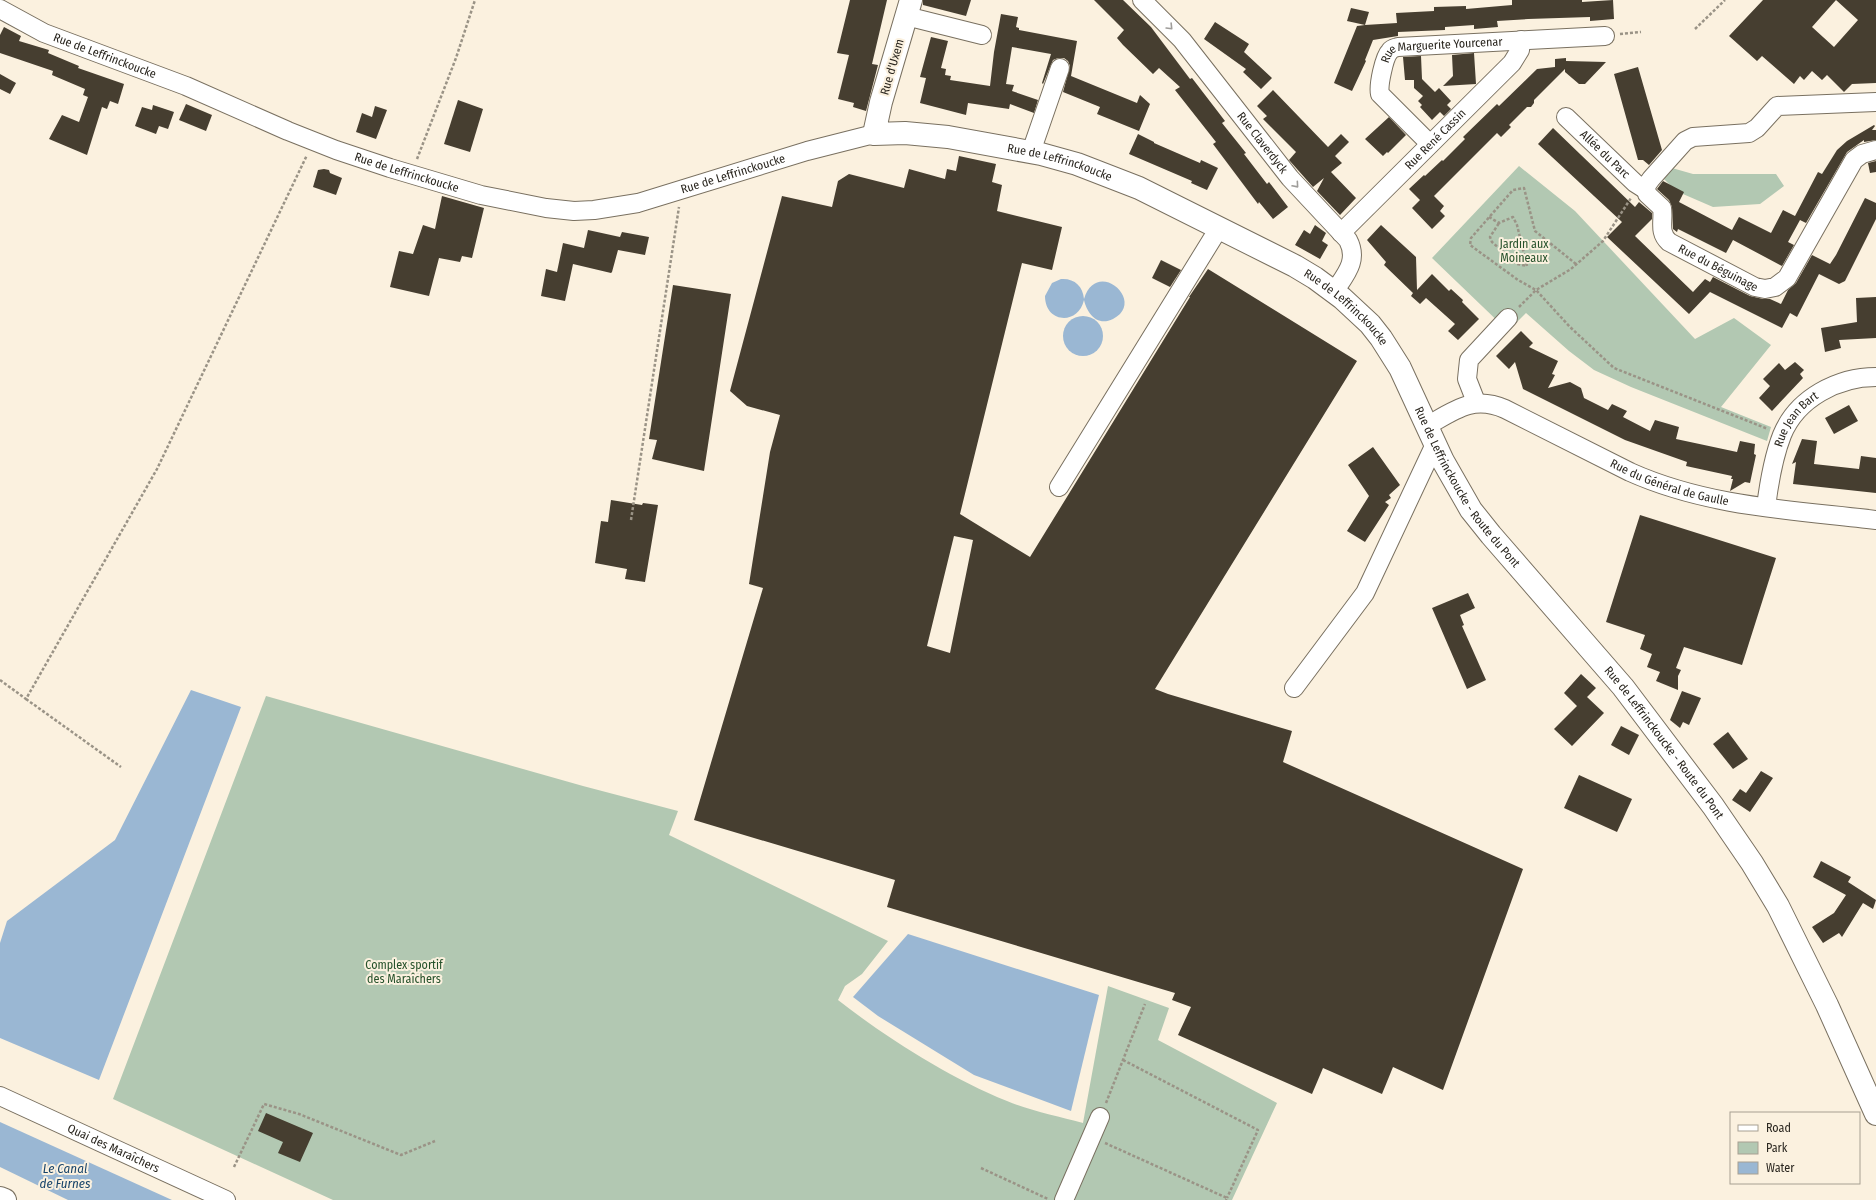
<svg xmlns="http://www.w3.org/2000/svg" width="1876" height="1200" font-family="'Fira Sans Condensed',sans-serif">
  <rect width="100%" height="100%" fill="#fbf1df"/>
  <!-- green -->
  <g fill="#b2c8b2">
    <polygon points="1519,166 1575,211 1695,339 1734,318 1771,345 1721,407 1771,427 1767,441 1631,387 1594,370 1569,351 1526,313 1508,331 1432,258"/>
    <polygon points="1672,168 1693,174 1776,174 1784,186 1760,204 1713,207 1676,191 1661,176"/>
    <path d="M266 696 583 786 678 811 669 835 888 941 862 974 845 986 838 1000C888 1039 950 1078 1007 1101 1031 1111 1058 1116 1083 1123L1108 986 1169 1008 1158 1040 1277 1103 1232 1200H333L113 1099Z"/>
  </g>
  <!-- water -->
  <g fill="#9ab7d3">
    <path d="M1061 279C1074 278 1083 286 1084 299 1097 257 1147 302 1113 319 1097 327 1087 313 1084 300 1078 326 1045 323 1045 296L1052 283Z"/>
    <circle cx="1083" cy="336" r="20"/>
    <polygon points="191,690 241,707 99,1080 0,1038 0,943 7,921 115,840"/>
    <polygon points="908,934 1099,995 1071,1111 974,1075 878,1016 853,997"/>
    <polygon points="0,1122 172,1200 68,1200 0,1167"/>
  </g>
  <!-- building -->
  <g fill="#463e30" fill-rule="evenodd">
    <polygon points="850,0 887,0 872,64 878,65 866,111 853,107 854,103 838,99 849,55 837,53"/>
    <polygon points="923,0 971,0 966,16 923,5"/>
    <polygon points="1094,0 1123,0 1151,27 1190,79 1192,78 1225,121 1222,123 1246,153 1244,154 1267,184 1269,182 1288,207 1273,219 1259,202 1258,204 1213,144 1216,142 1175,90 1180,87 1159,68 1153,74 1123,45 1117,38 1124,30"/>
    <polygon points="1512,0 1582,0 1582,2 1613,0 1614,19 1590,21 1590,17 1528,19 1497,21 1498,27 1474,29 1474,25 1445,27 1445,30 1398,32 1398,36 1373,40 1365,60 1366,61 1352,91 1334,83 1357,26 1365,25 1347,21 1351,8 1369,12 1365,25 1397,23 1396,13 1434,11 1434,7 1466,6 1466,9 1512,5"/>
    <polygon points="1763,0 1836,0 1812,27 1834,47 1858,20 1836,0 1876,0 1876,83 1852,84 1844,92 1827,75 1822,80 1812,71 1804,80 1800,76 1794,84 1762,56 1757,61 1729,36"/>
    <polygon points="1001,14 1018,17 1016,27 1019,28 1019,30 1077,41 1071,76 1137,103 1140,95 1150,104 1139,131 1097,114 1100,107 1063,92 1070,66 1068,61 1064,58 1058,58 1053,60 1043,84 1042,83 1051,54 1012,47 1006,84 1014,85 1012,91 1038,100 1034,113 1010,104 1009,109 968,103 966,115 920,103 926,78 920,77 931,37 948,41 941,68 946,69 945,75 951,76 950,80 990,86 994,52"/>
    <polygon points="1215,22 1249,44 1244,52 1272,78 1261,89 1243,72 1246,69 1204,39"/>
    <polygon points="4,27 21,36 19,41 49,50 48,53 79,66 78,68 124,84 118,104 110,101 107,109 102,107 87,155 49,139 62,115 79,122 88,97 83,95 85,89 52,75 53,71 0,53 0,35"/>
    <polygon points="1474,53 1476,84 1443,86 1453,76 1452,55"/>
    <polygon points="1421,56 1422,79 1435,92 1439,88 1451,101 1447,105 1451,109 1444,116 1440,112 1432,120 1420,107 1422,105 1418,101 1423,96 1414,88 1414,80 1405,80 1403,57"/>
    <polygon points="1566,58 1566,61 1606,62 1585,84 1579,84 1565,72 1565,69 1534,100 1534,103 1531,107 1527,107 1509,125 1511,127 1501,137 1497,133 1434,196 1444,206 1440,211 1445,216 1432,229 1412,208 1420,200 1409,189 1424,175 1425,176 1442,160 1443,161 1465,139 1463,137 1497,104 1499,106 1537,69 1555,67 1555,59"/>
    <polygon points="1638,67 1662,150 1649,165 1643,160 1638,160 1614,74"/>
    <polygon points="0,74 16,83 10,94 0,89"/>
    <polygon points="1273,90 1328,147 1341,134 1349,142 1335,156 1342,163 1331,172 1356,198 1340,215 1317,191 1324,178 1313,187 1289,160 1296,152 1263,119 1267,116 1257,106"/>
    <polygon points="458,100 483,109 470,152 444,144"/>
    <polygon points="186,104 212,115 206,131 179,120"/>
    <polygon points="153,105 174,112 168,129 159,126 156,134 135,126 142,107 152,110"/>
    <polygon points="375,106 387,110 376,139 356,132 362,113 372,117"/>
    <polygon points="1389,117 1406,135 1388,153 1387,152 1383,156 1365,139"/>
    <polygon points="1874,125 1875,126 1872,130 1876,130 1876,140 1864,142 1864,140 1847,152 1806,223 1800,220 1788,242 1794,245 1782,266 1733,240 1726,253 1678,229 1677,232 1673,229 1672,207 1669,200 1657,189 1663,181 1684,192 1679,202 1732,230 1739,217 1771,233 1783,210 1795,216 1818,172 1822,174 1837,150 1847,141"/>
    <polygon points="1553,128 1635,207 1639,202 1652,213 1652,219 1635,236 1693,292 1705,279 1710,282 1713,277 1750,296 1763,299 1770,299 1781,304 1788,290 1796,283 1812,255 1830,264 1836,255 1865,198 1876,203 1876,219 1845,281 1839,284 1819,274 1797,317 1790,313 1782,328 1710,292 1689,314 1607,237 1622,222 1538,144"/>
    <polygon points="1138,134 1154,142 1154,143 1200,163 1201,160 1218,168 1207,190 1191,183 1192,181 1129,154"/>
    <path d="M959 156 996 164 992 182 1002 185 997 211 1062 227 1052 270 1022 263 960 514 1030 557 1190 297H1189L1208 269 1357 361 1155 689 1168 694 1292 731 1283 762 1523 869 1443 1090 1393 1067 1382 1094 1323 1068 1312 1094 1178 1035 1191 1007 1172 1000 1175 993 887 907 895 880 694 820 763 588 749 584 770 452 780 415 747 406 730 391 782 196 832 207 838 181 849 174 904 188 909 169 945 179 947 169 956 171ZM954 536 973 540 950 653 927 646Z"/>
    <polygon points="1876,161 1876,172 1870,173 1868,163"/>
    <polygon points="324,169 329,170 330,173 342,178 336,195 313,187 318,170"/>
    <polygon points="442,196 484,208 472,258 462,256 460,262 439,258 429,296 390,287 399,251 413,254 423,225 435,229"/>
    <polygon points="1315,225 1326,233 1322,241 1328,245 1320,259 1295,245 1304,230 1310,234"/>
    <polygon points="1381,225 1416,257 1417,290 1432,274 1449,291 1451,289 1463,300 1462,302 1479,319 1458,340 1448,331 1455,324 1426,298 1420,304 1411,296 1413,293 1384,265 1386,262 1367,240"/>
    <polygon points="588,230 620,237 622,232 649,237 645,255 618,250 612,272 611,273 573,264 565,301 541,296 546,269 557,272 563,243 584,248"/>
    <polygon points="1161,260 1181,270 1170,287 1152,278"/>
    <polygon points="673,285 731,294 704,471 652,459 657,440 649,439"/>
    <polygon points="1876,297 1876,338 1839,340 1841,348 1825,352 1821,328 1857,322 1856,298"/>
    <polygon points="1521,331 1533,343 1529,347 1558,361 1552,374 1555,375 1548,388 1570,382 1581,388 1584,398 1608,410 1612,404 1627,411 1623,417 1650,431 1655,420 1679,427 1676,439 1737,452 1740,441 1755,444 1754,454 1756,455 1750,483 1745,482 1730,491 1733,479 1731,479 1732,476 1686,466 1687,462 1625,440 1523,389 1515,362 1509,369 1496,356"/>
    <polygon points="1795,362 1804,370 1800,374 1803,378 1772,411 1759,398 1770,386 1763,379 1779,363 1785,370"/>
    <polygon points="1849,405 1858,421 1834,434 1825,418"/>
    <polygon points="1802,439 1817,441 1814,464 1859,469 1861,456 1876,458 1876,493 1793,484 1796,462 1792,464"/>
    <polygon points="1373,447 1400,485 1389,495 1391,498 1385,502 1389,505 1365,542 1347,531 1369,496 1348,465"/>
    <polygon points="611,500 642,505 643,503 658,505 645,582 625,579 627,569 595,563 601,521 608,522"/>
    <polygon points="1640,515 1776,558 1742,665 1684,647 1676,668 1681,670 1678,676 1678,690 1656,681 1660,672 1647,667 1652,654 1640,649 1645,635 1606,622"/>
    <polygon points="1468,593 1475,608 1460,615 1464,625 1462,626 1486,680 1467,689 1432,608"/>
    <polygon points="1581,674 1596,688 1587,697 1604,713 1572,746 1554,729 1577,706 1564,693"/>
    <polygon points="1682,691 1701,698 1689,725 1683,722 1680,728 1670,720"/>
    <polygon points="1621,726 1639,735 1629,755 1611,745"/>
    <polygon points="1728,732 1748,759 1733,769 1713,744"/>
    <polygon points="1761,771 1773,778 1750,812 1732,800 1740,789 1746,793"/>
    <polygon points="1579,775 1632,799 1617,832 1564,808"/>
    <polygon points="1821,861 1851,877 1848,882 1876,900 1873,909 1863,903 1842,937 1839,933 1823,943 1812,927 1834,913 1846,895 1813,877"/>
    <polygon points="266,1113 313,1133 300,1162 278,1153 283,1142 258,1131"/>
  </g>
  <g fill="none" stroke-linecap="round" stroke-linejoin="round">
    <!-- minor casing -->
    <g stroke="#797060" stroke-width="20">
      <g id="minor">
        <path id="s1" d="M1142 0 1182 40 1290 178 1348 240C1359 261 1345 275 1334 292"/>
        <path id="s2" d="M0 9 44 33 186 86 288 131 336 150 390 168 481 195 546 208 574 211 594 210 638 203 807 151 874 134"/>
        <polyline points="906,16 982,35"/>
        <path id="s3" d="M1876 102 1777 106 1757 128 1749 133 1693 137 1685 141 1651 179 1646 186 1647 194 1662 208C1664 221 1658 232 1669 242L1755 287 1765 289 1775 287 1787 278 1854 160 1862 154 1876 150"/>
        <path id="s4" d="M1566 117 1635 183 1646 190"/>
        <path id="s5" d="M1430 144 1380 94C1378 86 1384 57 1390 51 1392 48 1395 48 1398 47L1605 36"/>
        <polyline points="1031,152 1060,68"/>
        <path id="s6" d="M1341 233 1512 63 1520 50 1521 40"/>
        <polyline points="1476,402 1467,379 1469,360 1508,318"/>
        <path id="s7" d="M1427 426C1455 410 1473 395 1505 409L1630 472C1708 507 1793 510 1876 520"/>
        <polyline points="1059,487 1219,228"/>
        <path id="s8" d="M1766 507C1769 483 1773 458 1782 435 1797 398 1838 377 1876 377"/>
        <polyline points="1294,688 1365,593 1435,444"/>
        <path id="s9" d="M0 1096 226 1200"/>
        <polyline points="1064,1200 1100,1117"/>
      </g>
    </g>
    <!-- major casing -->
    <g stroke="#797060" stroke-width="24">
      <g id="major">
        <path id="s10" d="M911 0 881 102 874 134 905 133 948 137 1041 154 1077 164 1139 188 1295 266 1315 278 1342 298 1370 324 1381 338 1400 368 1443 461 1471 510 1491 535 1623 687 1713 806 1752 863 1778 906 1827 1005 1876 1114"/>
        <polyline points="0,1198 5,1200"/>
      </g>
    </g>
    <!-- path -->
    <g stroke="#9a9386" stroke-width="2.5" stroke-dasharray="3 2" stroke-linecap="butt">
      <polyline points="1695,29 1725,0"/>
      <polyline points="1620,34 1641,32"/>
      <polyline points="417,159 456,58 475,0"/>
      <polyline points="1489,217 1499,223 1513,217 1517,225 1527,266 1517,264 1492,242 1490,237 1499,223"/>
      <polyline points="1576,264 1535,231 1524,188 1513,190 1471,238 1470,245 1518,280 1536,290 1570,327 1614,368 1768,429"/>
      <polyline points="1519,307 1536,290 1571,269 1603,241 1631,198"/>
      <polyline points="631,520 679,207"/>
      <polyline points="0,680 26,699 157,469 307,155"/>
      <polyline points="26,699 121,767"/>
      <polyline points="1123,1060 1258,1130 1227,1198"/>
      <polyline points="1106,1103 1145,1004"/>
      <polyline points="1105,1143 1227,1198 1226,1200"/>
      <polyline points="234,1167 264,1104 299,1114 401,1155 435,1141"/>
      <polyline points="981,1168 1048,1199"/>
    </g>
    <!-- minor -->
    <use href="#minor" stroke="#fff" stroke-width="18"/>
    <!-- major -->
    <use href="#major" stroke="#fff" stroke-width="22"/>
  </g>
  <!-- one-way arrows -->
  <defs><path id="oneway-chevron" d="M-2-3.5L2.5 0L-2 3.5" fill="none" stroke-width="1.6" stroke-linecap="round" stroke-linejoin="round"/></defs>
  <g stroke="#9f9d9a">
    <use href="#oneway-chevron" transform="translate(1170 27) rotate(46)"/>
    <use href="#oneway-chevron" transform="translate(1296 185) rotate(49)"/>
  </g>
  <g text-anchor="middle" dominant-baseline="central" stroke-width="4" stroke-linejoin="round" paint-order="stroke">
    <!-- street labels -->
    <g font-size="12" fill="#2a261f" stroke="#fbf1df">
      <text stroke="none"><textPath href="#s2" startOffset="115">Rue de Leffrinckoucke</textPath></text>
      <text stroke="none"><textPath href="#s5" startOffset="166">Rue Marguerite Yourcenar</textPath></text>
      <text transform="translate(892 67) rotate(-74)">Rue d'Uxem</text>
      <text stroke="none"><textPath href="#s6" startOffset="133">Rue René Cassin</textPath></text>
      <text stroke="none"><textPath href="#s1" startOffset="187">Rue Claverdyck</textPath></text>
      <text stroke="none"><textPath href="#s4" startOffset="54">Allée du Parc</textPath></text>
      <text stroke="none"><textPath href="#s10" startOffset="328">Rue de Leffrinckoucke</textPath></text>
      <text stroke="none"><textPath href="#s2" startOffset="439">Rue de Leffrinckoucke</textPath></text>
      <text stroke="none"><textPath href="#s2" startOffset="775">Rue de Leffrinckoucke</textPath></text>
      <text stroke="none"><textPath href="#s3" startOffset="383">Rue du Béguinage</textPath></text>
      <text stroke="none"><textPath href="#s10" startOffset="652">Rue de Leffrinckoucke</textPath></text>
      <text stroke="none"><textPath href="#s8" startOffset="95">Rue Jean Bart</textPath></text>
      <text stroke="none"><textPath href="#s7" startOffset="265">Rue du Général de Gaulle</textPath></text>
      <text stroke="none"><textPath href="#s10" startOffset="872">Rue de Leffrinckoucke - Route du Pont</textPath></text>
      <text stroke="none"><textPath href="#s10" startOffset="1196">Rue de Leffrinckoucke - Route du Pont</textPath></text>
      <text stroke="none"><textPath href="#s9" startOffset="125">Quai des Maraîchers</textPath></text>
    </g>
    <!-- park labels -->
    <g font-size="12" fill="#25512a" stroke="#fbf1df">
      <text x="1524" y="244">Jardin aux<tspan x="1524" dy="14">Moineaux</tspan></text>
      <text x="404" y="965">Complex sportif<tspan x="404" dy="14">des Maraîchers</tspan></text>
    </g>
    <!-- water labels -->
    <g font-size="13" font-style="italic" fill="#174369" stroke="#fbf1df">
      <text x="65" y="1168">Le Canal<tspan x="65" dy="15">de Furnes</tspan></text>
    </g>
  </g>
  <!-- legend -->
  <rect x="1730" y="1112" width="130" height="72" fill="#fbf1df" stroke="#a7a092"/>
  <rect x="1738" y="1125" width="20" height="6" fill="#ffffff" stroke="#a7a092"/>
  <text x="1766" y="1132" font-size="12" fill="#2a261f">Road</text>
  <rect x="1738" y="1142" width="20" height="12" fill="#b2c8b2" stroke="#a7a092"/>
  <text x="1766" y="1152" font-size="12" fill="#2a261f">Park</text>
  <rect x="1738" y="1162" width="20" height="12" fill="#9ab7d3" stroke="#a7a092"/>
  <text x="1766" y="1172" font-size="12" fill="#2a261f">Water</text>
</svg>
